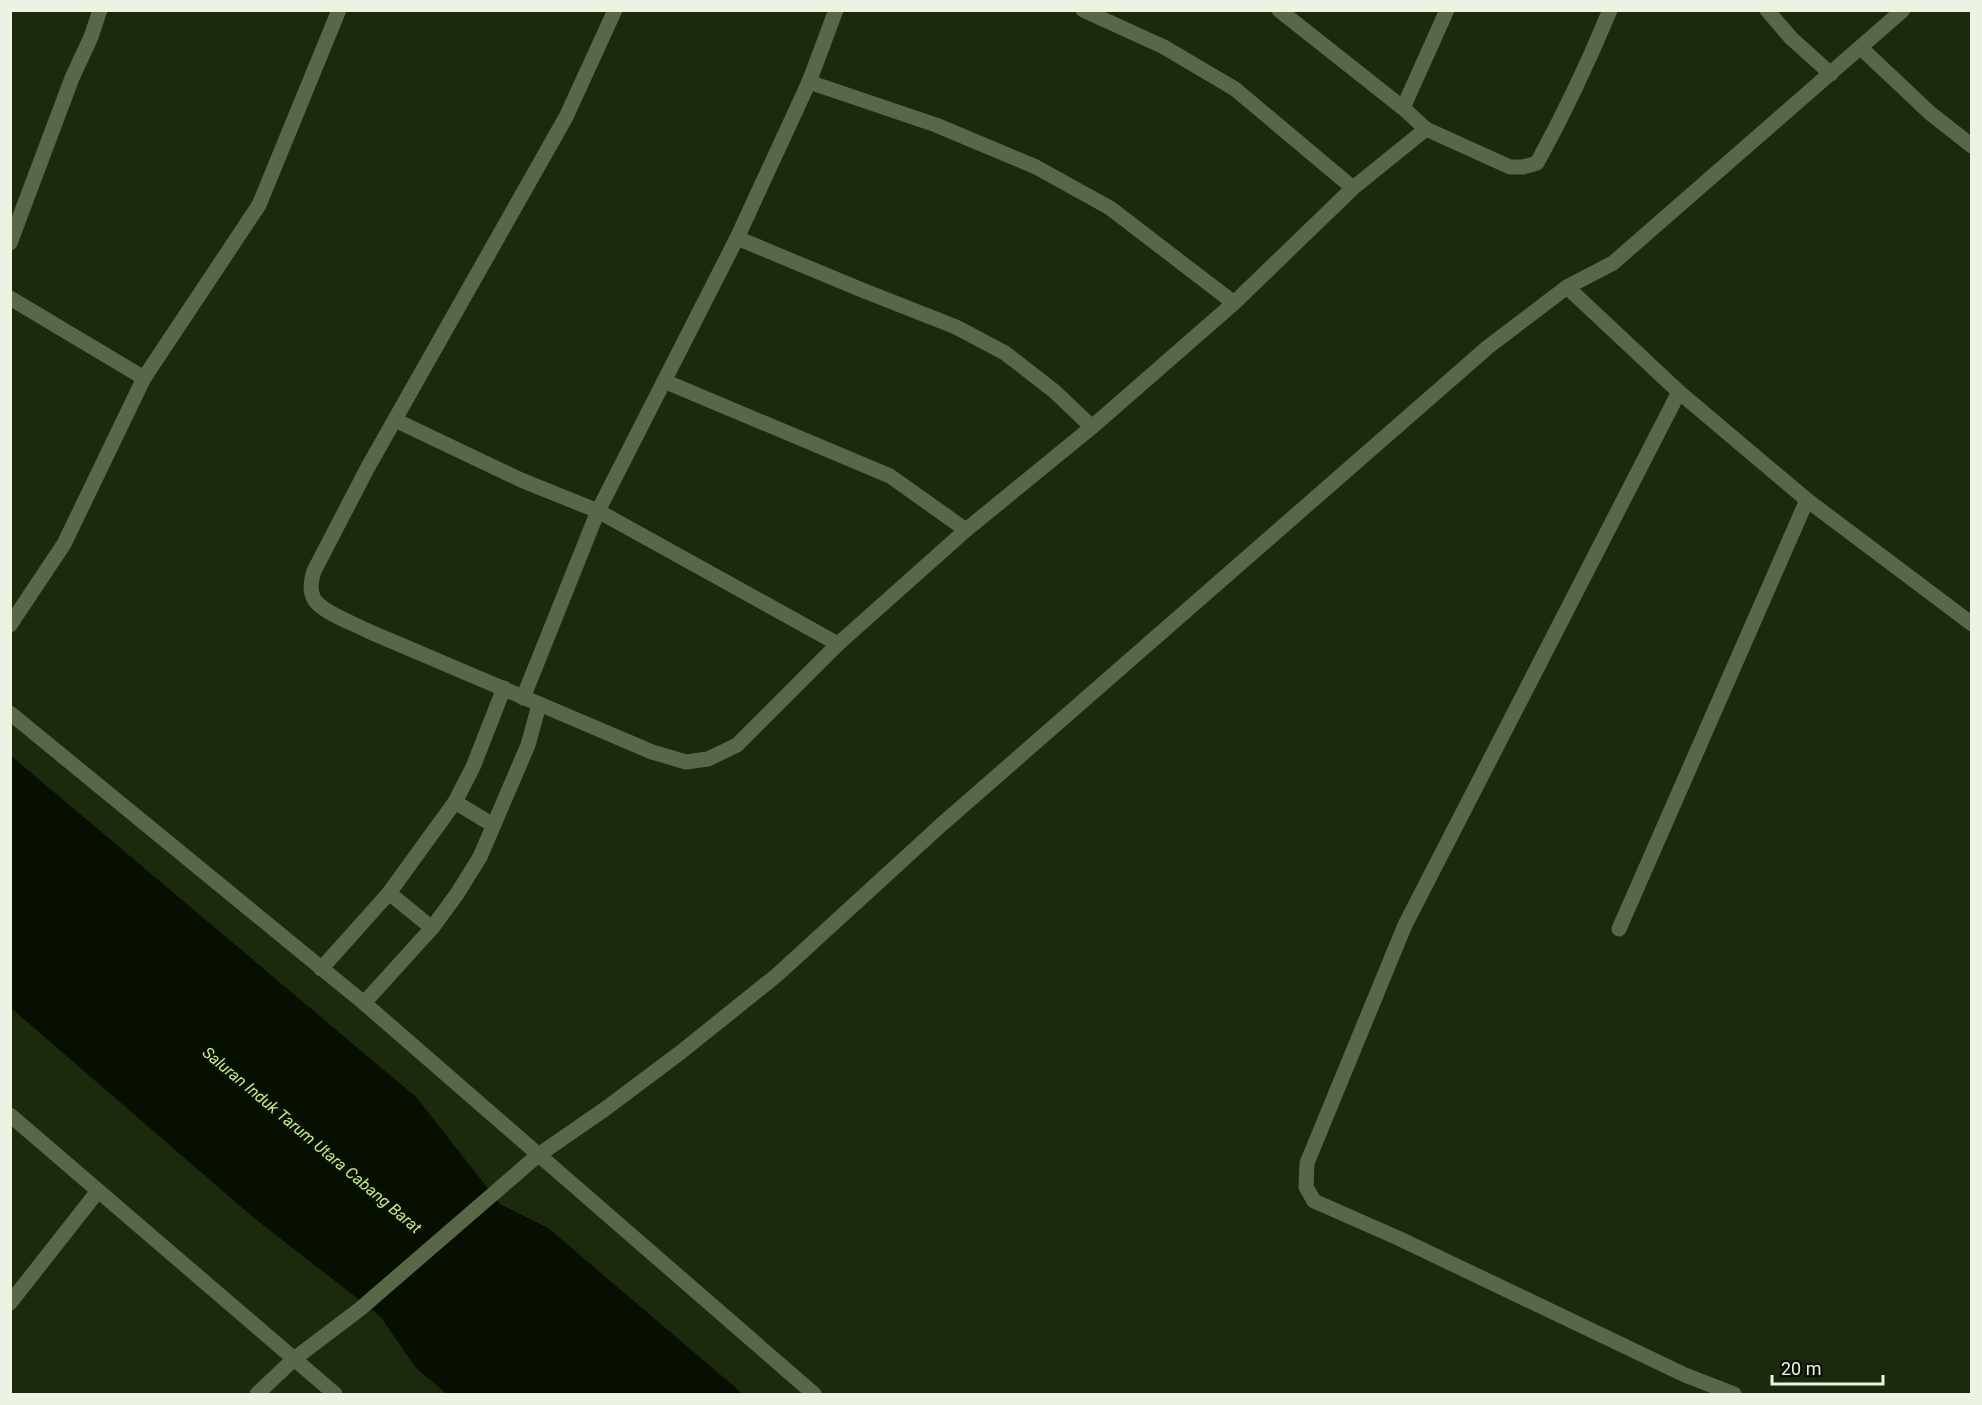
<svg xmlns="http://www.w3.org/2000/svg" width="1982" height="1405" font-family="Roboto,sans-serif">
  <rect width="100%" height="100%" fill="#1d290d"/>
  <!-- water -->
  <polygon fill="#071000" points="10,755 417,1098 500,1204 548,1228 743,1394 447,1394 416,1368 380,1316 254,1218 11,1008"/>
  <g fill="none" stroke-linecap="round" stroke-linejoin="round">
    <!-- service -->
    <polyline stroke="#596748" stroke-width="15" points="10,1303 98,1191"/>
    <!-- minor -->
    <g stroke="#596748" stroke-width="15">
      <path d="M615 10 566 117 368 467 314 571C311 580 309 590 314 599 321 612 355 624 368 631L652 752 686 762 708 759 737 745 838 644 966 530 1092 427 1234 303 1353 188 1426 129"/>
      <polyline points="1083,10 1164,47 1235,89 1353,188"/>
      <path d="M1279 10 1403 108 1426 129 1510 167H1523L1537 163C1564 114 1588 63 1610 10"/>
      <polyline points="1767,10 1791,38 1831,74"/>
      <polyline points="1861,48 1930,113 1972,146"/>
      <polyline points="809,82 936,125 1036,167 1110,208 1234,303"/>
      <polyline points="1403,108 1447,10"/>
      <polyline points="737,238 862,290 956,327 1005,353 1054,391 1092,427"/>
      <polyline points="10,243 72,78 91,37 100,10"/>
      <polyline points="1567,287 1679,392 1807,500 1972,624"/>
      <polyline points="10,298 144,378"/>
      <polyline points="664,381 890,476 966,530"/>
      <polyline points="1679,392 1405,925 1307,1163 1306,1187 1314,1201 1398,1238 1685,1375 1734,1394"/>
      <polyline points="395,420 521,480 598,511 838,644"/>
      <polyline points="10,625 64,544 144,378 259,205 339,10"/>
      <polyline points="523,698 598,511 737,238 809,82 836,10"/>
      <polyline points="455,802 493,825"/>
      <polyline points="389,893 432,928"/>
      <polyline points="1619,929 1807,500"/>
      <polyline points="321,969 389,893 455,802 473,767 504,688"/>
      <polyline points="364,1003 432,928 457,894 480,857 528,745 539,705"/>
      <polyline points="257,1394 294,1359 360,1309 537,1156 605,1109 681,1052 777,975 941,825 1488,347 1567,287 1613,263 1903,10"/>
    </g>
    <!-- tertiary -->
    <g stroke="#596748" stroke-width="15">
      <polyline points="10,713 364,1003 814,1394"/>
      <polyline points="10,1115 335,1394"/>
    </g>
  </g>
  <g text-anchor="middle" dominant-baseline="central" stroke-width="6" stroke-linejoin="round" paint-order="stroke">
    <!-- water labels -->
    <g font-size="16" font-style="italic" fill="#c1f086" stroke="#0a1005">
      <text transform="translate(312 1140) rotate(40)">Saluran Induk Tarum Utara Cabang Barat</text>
    </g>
  </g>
  <!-- border -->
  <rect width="1982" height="1405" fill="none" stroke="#ebf4e3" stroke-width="24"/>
  <!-- scale -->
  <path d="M1772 1375v9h111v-9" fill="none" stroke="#ebf4e3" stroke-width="3"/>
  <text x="1781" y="1375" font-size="18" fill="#ebf4e3" stroke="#0a1005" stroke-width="4.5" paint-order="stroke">20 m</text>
</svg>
